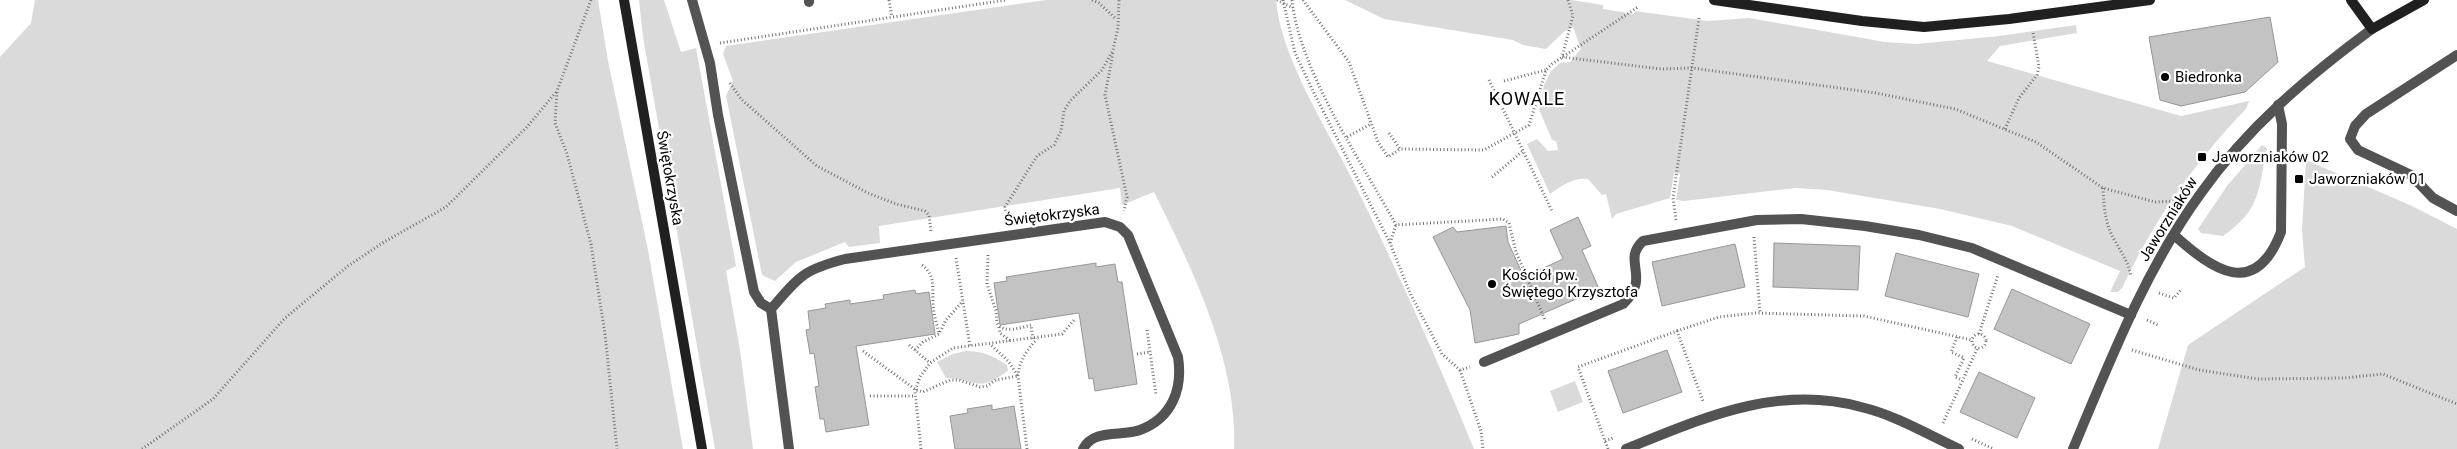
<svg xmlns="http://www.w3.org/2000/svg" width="2457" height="449" font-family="Roboto,sans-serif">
  <rect width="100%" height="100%" fill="#fff"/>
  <!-- green -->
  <g fill="#dadada">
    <polygon points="35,0 598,0 608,61 648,250 683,449 0,449 0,57 31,23"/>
    <polygon points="639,0 664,0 681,52 696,48 736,266 726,271 740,350 753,449 715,449 643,37"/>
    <path d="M1046 0H1276C1280 54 1324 124 1349 173 1394 263 1436 356 1474 449H1234C1238 362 1192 268 1154 192L1122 205 1120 188 879 226 880 243 849 247 845 242 796 262 775 281 762 275 726 96 733 81 723 54 726 46Z"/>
    <path d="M1345 0H1571L1603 5V9L1634 14 1635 11 1708 21 1749 18 1885 42 1917 44 1999 36 2076 25 2077 33 2000 46 1987 61 2181 116 2249 101 2246 109C2195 161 2153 222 2122 288L2118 292H2110L2120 271 2012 226 1940 209 1827 190 1796 188 1684 201 1676 200 1680 174 1674 173 1670 198 1616 214 1612 219 1606 194 1602 195 1588 179C1574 177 1561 186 1550 194L1527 144 1537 139 1548 151 1558 150 1556 141 1552 140 1539 109 1544 85 1551 71 1560 63 1570 62 1581 49 1573 27 1565 31 1546 49 1523 45 1513 40 1384 19Z"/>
    <path d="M2262 145 2267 148C2258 191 2261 209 2223 236L2201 233 2198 229 2227 186Z"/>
    <polygon points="2306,160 2412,206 2457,229 2457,449 2158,449 2188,345 2305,267 2302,230"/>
    <path d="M966 351C983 351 993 356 1007 365L1008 371C1001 375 993 382 986 383 974 386 959 377 946 378L937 362 953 354Z"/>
    <polygon points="1575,381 1583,402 1558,412 1550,391"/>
  </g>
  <!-- building -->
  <g fill="#c3c3c3" stroke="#979797">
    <polygon points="2270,17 2278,62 2245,92 2181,106 2160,100 2149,37"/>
    <polygon points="1578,217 1591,246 1582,250 1599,289 1519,324 1519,334 1475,343 1470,310 1433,237 1453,227 1457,232 1506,226 1508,242 1524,277 1563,259 1550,230"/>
    <polygon points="1774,243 1860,246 1858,290 1773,287"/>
    <polygon points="1735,244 1745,287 1662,306 1652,262"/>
    <polygon points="1896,253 1979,274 1968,317 1885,296"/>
    <polygon points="1096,263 1096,267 1115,264 1118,282 1122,282 1137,384 1095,391 1093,378 1089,379 1079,313 1000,325 994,283 1007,281 1006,277"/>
    <polygon points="2012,289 2090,324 2071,364 1994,329"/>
    <polygon points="915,290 916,294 929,292 935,334 856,346 869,425 826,432 824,419 820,419 815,387 819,386 814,353 810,354 806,330 810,329 808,311 826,308 825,304 850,300 850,304 884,299 883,295"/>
    <polygon points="1667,350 1682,392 1623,413 1608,371"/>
    <polygon points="1979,372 2035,398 2017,438 1960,412"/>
    <polygon points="992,405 992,410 1014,406 1021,449 955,449 950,416 968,413 967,409"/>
  </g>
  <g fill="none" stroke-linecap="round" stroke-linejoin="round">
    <!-- path -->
    <g stroke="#757575" stroke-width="3" stroke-dasharray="1 2.5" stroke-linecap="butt">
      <polyline points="591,0 557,91 555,123 567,154 591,244 605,334 617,449"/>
      <polyline points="889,0 892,17"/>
      <polyline points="1092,0 1099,3 1116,19"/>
      <polyline points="1277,0 1293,8"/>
      <polyline points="1283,0 1295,53 1313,91 1390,243 1411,295 1442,354 1460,370 1470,367"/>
      <path d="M1292 0C1299 70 1362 163 1396 225L1503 219 1509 223 1516 252 1545 320"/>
      <polyline points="1303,0 1349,62 1378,142 1388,157 1400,149"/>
      <polyline points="1568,0 1573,16 1562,57 1661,69 1692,68 1876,93 1955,109 2036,142 2103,188 2155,202 2175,201"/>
      <polyline points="720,43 1006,0"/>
      <polyline points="1113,53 1105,95 1127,197 1124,211"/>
      <polyline points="1489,80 1552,211"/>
      <polyline points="1504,81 1546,70"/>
      <polyline points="730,83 741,99 817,166 868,193 896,204 925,211 929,215 931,231"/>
      <polyline points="2005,129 2019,98 2037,75 2039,67 2033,32"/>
      <polyline points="1389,133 1400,149 1484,150 1529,125 1546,70 1552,64 1638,7"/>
      <polyline points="1347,137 1371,124"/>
      <polyline points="1492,177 1523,151"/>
      <path d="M2103 188C2104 207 2105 225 2115 241 2123 256 2127 259 2131 276"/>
      <polyline points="1676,220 1673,198 1699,18"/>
      <polyline points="1008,221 1005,207 1037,156 1054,145 1061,131 1064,111 1070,101 1102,70 1113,50 1118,28 1119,0"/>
      <polyline points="1754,237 1760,313"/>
      <polyline points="1390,243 1396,225"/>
      <path d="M988 255 987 284 996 311 997 323C1004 334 1020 328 1031 325L1033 339"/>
      <polyline points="956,258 970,346"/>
      <path d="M922 265C936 276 932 287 933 302 933 313 937 324 939 334"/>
      <polyline points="2159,293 2174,298 2181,290"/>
      <polyline points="2147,320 2158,325"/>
      <polyline points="999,327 1000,333 1012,342"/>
      <polyline points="1147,330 1156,395"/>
      <polyline points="1677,331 1719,317 1755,313 1864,316 1972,340"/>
      <circle cx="1979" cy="341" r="7"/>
      <polyline points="1979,334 1998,275"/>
      <polyline points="1957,337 1951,352 1964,358 1955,377 1962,380"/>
      <polyline points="909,345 930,363"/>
      <polyline points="915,350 923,342 939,334 946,320 963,301"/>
      <polyline points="2132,350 2199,370 2258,379 2344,378 2383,374 2457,404"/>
      <polyline points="863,351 916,390 923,392 950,380 959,380 980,387 987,386 996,380 1018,376 1008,361 990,344"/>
      <polyline points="1137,354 1150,352"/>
      <polyline points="1460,370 1481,431 1483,449"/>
      <polyline points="870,396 915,396"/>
      <polyline points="1943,423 1977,349"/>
      <polyline points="1972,439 1994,449"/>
      <polyline points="1605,441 1613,438"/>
      <polyline points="142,449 213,399 285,318 348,266 384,242 446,207 526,128 557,91"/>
      <polyline points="921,449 915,391 920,377 930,363 953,348 1062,334 1075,319"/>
      <path d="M1027 449 1018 376C1019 361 1027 350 1037 339"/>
      <polyline points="1608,449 1578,367 1677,331 1703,401"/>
    </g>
    <!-- lane -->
    <g stroke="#535353" stroke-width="10">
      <polyline points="692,0 710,63 718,115 754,292 761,303 771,309"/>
      <polyline points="809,0 809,2"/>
      <polyline points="2457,55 2366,114 2355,126 2350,139 2358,150 2411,175 2433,198 2457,211"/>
      <path d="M2174 235C2213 270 2255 300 2281 232L2282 124 2278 105"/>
      <path d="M1484 362 1623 304C1652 277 1621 261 1643 241L1757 220 1801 219 1865 226 1919 235 1972 248 2131 315"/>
      <path d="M789 449 771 309C799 277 802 270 845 259L1105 222 1120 227 1128 235 1178 357C1183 389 1172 418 1140 430 1121 437 1094 428 1083 449"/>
      <path d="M1626 449C1703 418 1777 384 1861 407 1895 415 1927 434 1959 449"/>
    </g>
    <!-- street -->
    <path stroke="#535353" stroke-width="10" d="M2073 449C2110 361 2145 270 2201 193 2247 128 2308 76 2372 29"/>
    <!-- secondary -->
    <g stroke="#202020" stroke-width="10">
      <polyline points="624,0 702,449"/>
      <polyline points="1714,0 1862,21 1924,27 2009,19 2150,0"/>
      <polyline points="2351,0 2372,29 2424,0"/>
    </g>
  </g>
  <!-- markers -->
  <g fill="#000" stroke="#fff" stroke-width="2">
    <circle cx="2165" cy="77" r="5"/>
    <rect x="2197" y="152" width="10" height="10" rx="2.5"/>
    <rect x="2294" y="174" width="10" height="10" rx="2.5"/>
    <circle cx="1492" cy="284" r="5"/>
  </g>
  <g text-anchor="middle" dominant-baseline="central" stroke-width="4.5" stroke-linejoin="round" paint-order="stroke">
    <!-- poi labels -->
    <g font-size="15" fill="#000" stroke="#fff" text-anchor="start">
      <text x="2175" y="77">Biedronka</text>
      <text x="2212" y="157">Jaworzniaków 02</text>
      <text x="2309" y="179">Jaworzniaków 01</text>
      <text x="1502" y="275">Kościół pw.<tspan x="1502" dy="17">Świętego Krzysztofa</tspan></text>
    </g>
    <!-- street labels -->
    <g font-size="15" fill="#000" stroke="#fff">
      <text transform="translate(670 178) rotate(80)">Świętokrzyska</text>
      <text transform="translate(1052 215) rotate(-7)">Świętokrzyska</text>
      <text transform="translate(2168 219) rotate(-58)">Jaworzniaków</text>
    </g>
    <!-- quarter labels -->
    <g font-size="18" letter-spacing="1" fill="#000" stroke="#fff">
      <text x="1527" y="98">KOWALE</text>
    </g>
  </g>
</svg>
